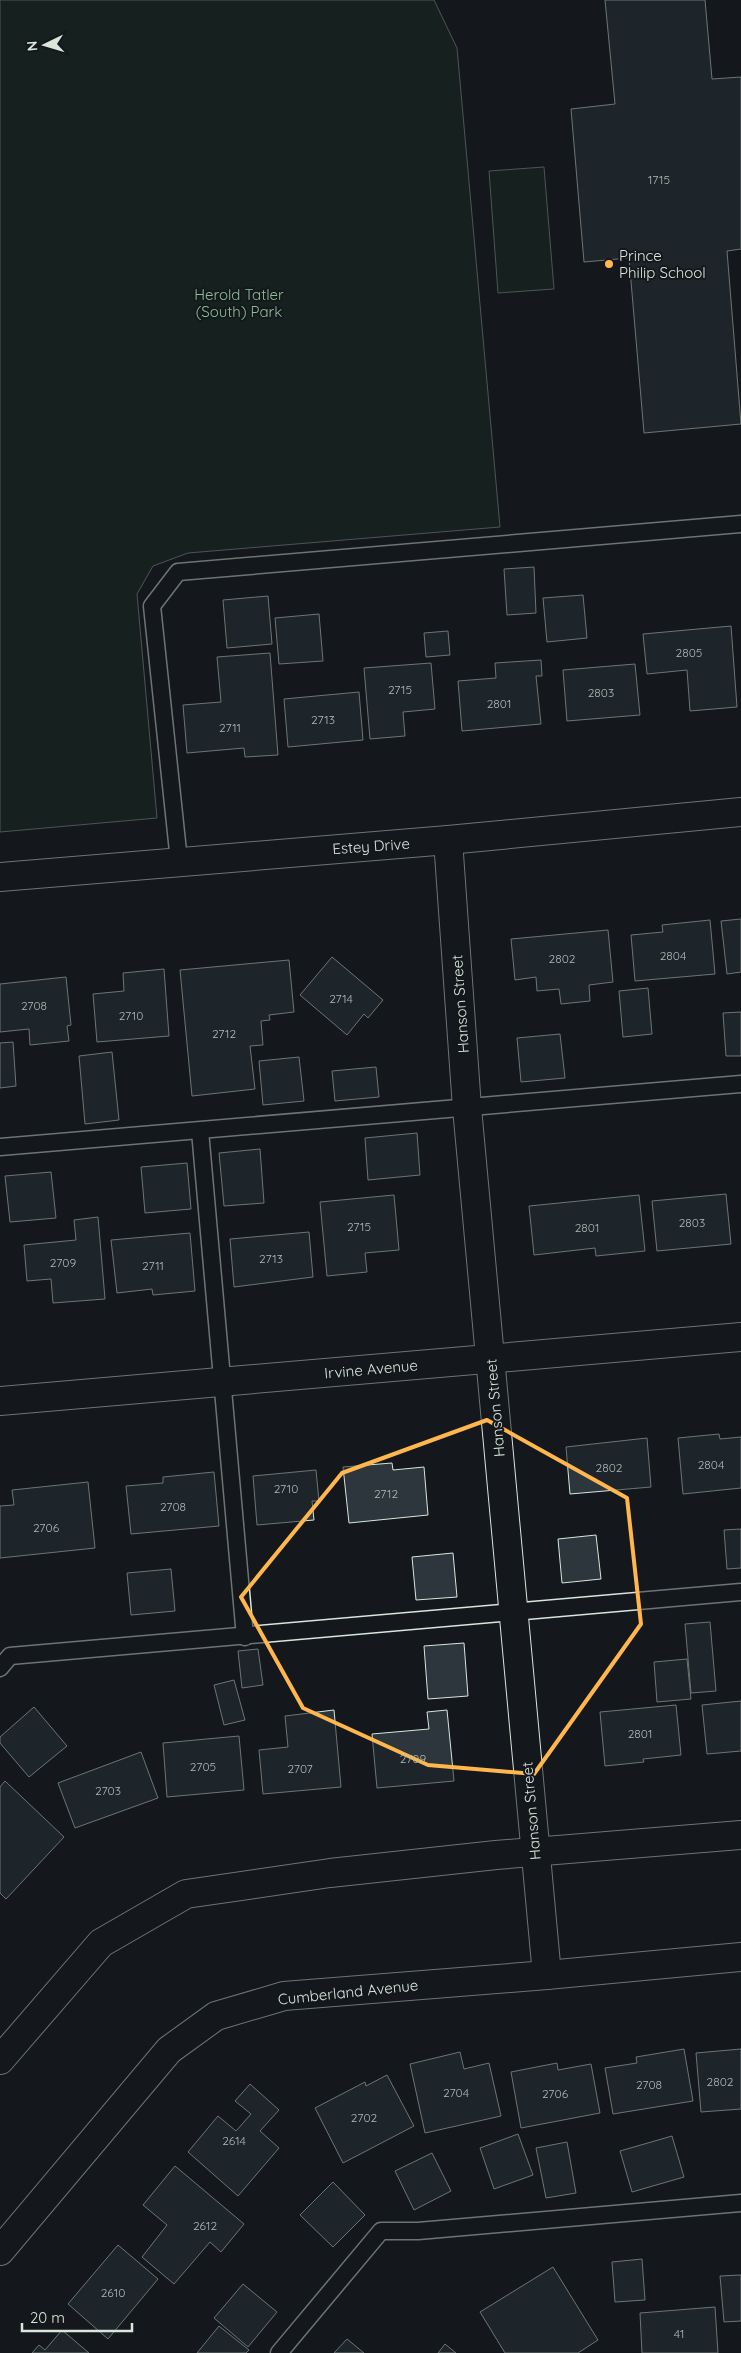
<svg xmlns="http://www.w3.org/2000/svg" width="741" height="2353" font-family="Quicksand,sans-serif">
  <rect width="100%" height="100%" fill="#14181c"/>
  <!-- green -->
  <g fill="#1a2d24" stroke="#939e99">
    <polygon points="0,0 434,0 457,48 500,527 188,553 153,566 137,594 157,818 0,832"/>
    <polygon points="544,167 554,289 498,293 489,171"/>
  </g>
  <!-- building -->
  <g fill="#2c363c" stroke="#d8e6dc">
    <polygon points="605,0 705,0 712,79 741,77 741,249 727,251 741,424 644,433 629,258 584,262 571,109 615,104"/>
    <polygon points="534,567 536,613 507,615 504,569"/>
    <polygon points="583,595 587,638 547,642 543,598"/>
    <polygon points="268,596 272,644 227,648 223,600"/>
    <polygon points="319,614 323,661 279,664 275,618"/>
    <polygon points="731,626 737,707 690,711 687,670 647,674 643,634"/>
    <polygon points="448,631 450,655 426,657 424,633"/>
    <polygon points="270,653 278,755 245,757 244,748 187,753 183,705 221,702 217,657"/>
    <polygon points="541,660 542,676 536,676 541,724 462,731 458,681 496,678 495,663"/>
    <polygon points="431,663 435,709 403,712 405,736 370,739 364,668"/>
    <polygon points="635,664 640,715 567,721 563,670"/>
    <polygon points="359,692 363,740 288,747 284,699"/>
    <polygon points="741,919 741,972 727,974 721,921"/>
    <polygon points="710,920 715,974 635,981 631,935 663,932 662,925"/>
    <polygon points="608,930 613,982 589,985 590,1001 561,1004 559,989 537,991 536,977 515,980 511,939"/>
    <polygon points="332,957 383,1000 368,1018 364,1014 347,1035 300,995"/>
    <polygon points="289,960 294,1012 269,1015 270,1020 261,1021 263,1045 250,1046 255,1089 192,1096 180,970"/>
    <polygon points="164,969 169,1036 97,1042 93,994 124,991 123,973"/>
    <polygon points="66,977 71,1025 67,1026 69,1041 30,1045 29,1029 0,1032 0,984"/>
    <polygon points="648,988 652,1034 623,1037 619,991"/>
    <polygon points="741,1012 741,1056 726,1056 723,1013"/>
    <polygon points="560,1034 565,1078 521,1082 517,1038"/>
    <polygon points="13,1042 16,1086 0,1088 0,1043"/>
    <polygon points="112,1052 119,1120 85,1124 79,1056"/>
    <polygon points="299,1057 304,1101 263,1105 259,1061"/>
    <polygon points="376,1067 379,1097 335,1101 332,1071"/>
    <polygon points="417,1133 420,1175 368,1180 365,1138"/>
    <polygon points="260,1149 264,1203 224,1206 219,1153"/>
    <polygon points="187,1163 191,1209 145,1213 141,1167"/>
    <polygon points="51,1172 56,1218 10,1222 5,1176"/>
    <polygon points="726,1194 731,1244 657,1251 652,1201"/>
    <polygon points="394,1195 399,1250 365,1253 367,1272 327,1276 320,1202"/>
    <polygon points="639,1195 645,1251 596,1256 595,1248 534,1255 529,1206"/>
    <polygon points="98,1217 105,1299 53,1303 51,1279 27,1281 24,1245 76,1240 74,1220"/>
    <polygon points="309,1232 313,1277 234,1287 230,1239"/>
    <polygon points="190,1233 195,1291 153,1295 152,1289 117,1293 111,1240"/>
    <polygon points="719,1434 720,1439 741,1437 741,1488 683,1494 678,1438"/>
    <polygon points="647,1438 651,1487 570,1494 566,1447"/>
    <polygon points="392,1463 393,1470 424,1467 428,1515 349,1523 343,1467"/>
    <polygon points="316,1470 319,1501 312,1501 314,1520 257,1525 253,1476"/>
    <polygon points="214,1472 219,1526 131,1534 126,1486 163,1483 163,1477"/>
    <polygon points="88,1482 95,1548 0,1558 0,1506 14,1505 12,1490"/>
    <polygon points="741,1529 741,1568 727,1569 724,1530"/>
    <polygon points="596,1535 601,1579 562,1583 558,1539"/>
    <polygon points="453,1553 457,1597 416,1600 412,1557"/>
    <polygon points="171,1569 175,1611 131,1615 127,1573"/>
    <polygon points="710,1622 716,1691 691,1693 685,1624"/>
    <polygon points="464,1643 468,1696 428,1699 424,1646"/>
    <polygon points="258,1649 263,1685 242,1688 238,1651"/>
    <polygon points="687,1659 691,1699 657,1702 654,1662"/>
    <polygon points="234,1680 245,1720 224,1725 214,1685"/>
    <polygon points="741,1701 741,1751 707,1754 702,1705"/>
    <polygon points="676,1705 681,1755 643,1759 644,1762 605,1766 600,1712"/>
    <polygon points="34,1707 67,1746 29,1777 0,1743 0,1737"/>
    <polygon points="334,1710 341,1787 263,1794 259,1750 288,1747 285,1716"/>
    <polygon points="447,1710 454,1781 377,1788 372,1734 429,1729 427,1712"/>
    <polygon points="239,1736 244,1790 167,1797 163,1743"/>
    <polygon points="141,1752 158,1798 75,1828 58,1783"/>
    <polygon points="5,1781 64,1837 6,1899 0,1893 0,1787"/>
    <polygon points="684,2049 693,2101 613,2114 605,2068 637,2063 636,2057"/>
    <polygon points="741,2049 741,2109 701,2112 696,2053"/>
    <polygon points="460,2052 464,2069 489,2063 501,2116 425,2133 410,2064"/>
    <polygon points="557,2063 558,2070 591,2064 600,2113 521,2128 511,2072"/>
    <polygon points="387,2075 414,2126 343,2163 315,2108 365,2082 366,2086"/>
    <polygon points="250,2084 279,2110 260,2131 279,2148 238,2196 188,2152 218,2116 236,2131 251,2114 235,2101"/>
    <polygon points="518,2134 533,2175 494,2189 480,2148"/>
    <polygon points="672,2136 684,2177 632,2192 620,2151"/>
    <polygon points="567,2142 576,2193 546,2198 536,2148"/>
    <polygon points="432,2153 451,2191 414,2210 395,2171"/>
    <polygon points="175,2166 244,2224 221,2252 210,2242 174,2284 142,2257 167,2225 143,2205"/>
    <polygon points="333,2182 365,2215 333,2247 300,2215"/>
    <polygon points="118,2245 158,2279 108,2339 68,2304"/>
    <polygon points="642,2259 645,2300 615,2302 612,2262"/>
    <polygon points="553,2267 598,2340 578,2353 505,2353 480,2312"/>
    <polygon points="741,2275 741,2321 724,2322 720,2276"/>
    <polygon points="243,2284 277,2312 248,2347 214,2318"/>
    <polygon points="715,2307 718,2353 642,2353 640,2313"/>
    <polygon points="219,2326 249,2350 246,2353 197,2353"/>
    <polygon points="62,2330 89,2353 32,2353 39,2345 45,2350"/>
    <polygon points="347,2339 364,2353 334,2353"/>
    <polygon points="445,2344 456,2353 438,2353"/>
  </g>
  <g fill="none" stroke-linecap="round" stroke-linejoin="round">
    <!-- service casing -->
    <g stroke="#d8e6dc" stroke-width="19">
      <g id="service">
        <polyline points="179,861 152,606 178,572 741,524"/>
        <polyline points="200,1131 245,1637"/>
        <polyline points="0,1147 741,1084"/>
        <polyline points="0,1668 10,1656 741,1592"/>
        <polyline points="279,2353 381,2231 418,2231 741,2203"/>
      </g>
    </g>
    <!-- minor casing -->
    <g stroke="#d8e6dc" stroke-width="30">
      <g id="minor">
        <polyline points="448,840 467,1108 547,1975"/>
        <polyline points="0,877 448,840 741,812"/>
        <polyline points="0,1401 741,1337"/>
      </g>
    </g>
    <!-- tertiary casing -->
    <g stroke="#d8e6dc" stroke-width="30">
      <g id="tertiary">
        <polyline points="0,2060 101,1943 186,1894 330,1873 496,1855 741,1835"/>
        <polyline points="0,2251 169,2050 216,2016 284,1996 547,1975 741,1957"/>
      </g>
    </g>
    <!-- service -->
    <use href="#service" stroke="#14181c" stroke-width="16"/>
    <!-- minor -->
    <use href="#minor" stroke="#14181c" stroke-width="28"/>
    <!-- tertiary -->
    <use href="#tertiary" stroke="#14181c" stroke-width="28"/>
  </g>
  <!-- marked area -->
  <path d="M0 0H741V2353H0ZM487 1420 627 1498 641 1624 534 1774 428 1765 303 1708 241 1597 342 1473Z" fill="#14181c" fill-opacity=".55" fill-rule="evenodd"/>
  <path fill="none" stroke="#ffb74d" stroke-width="4" stroke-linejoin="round" d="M487 1420 627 1498 641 1624 534 1774 428 1765 303 1708 241 1597 342 1473Z"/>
  <!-- markers -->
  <circle fill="#ffb74d" stroke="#14181c" stroke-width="2" cx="609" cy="264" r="5"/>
  <g text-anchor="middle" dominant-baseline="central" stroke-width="4" stroke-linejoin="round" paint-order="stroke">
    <!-- number labels -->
    <g font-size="12" fill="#adbab4">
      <text x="659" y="179">1715</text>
      <text x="689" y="652">2805</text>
      <text x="400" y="689">2715</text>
      <text x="601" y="692">2803</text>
      <text x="499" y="703">2801</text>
      <text x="323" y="719">2713</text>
      <text x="230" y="727">2711</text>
      <text x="673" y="955">2804</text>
      <text x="562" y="958">2802</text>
      <text x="341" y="998">2714</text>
      <text x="34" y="1005">2708</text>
      <text x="131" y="1015">2710</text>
      <text x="224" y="1033">2712</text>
      <text x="692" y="1222">2803</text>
      <text x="359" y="1226">2715</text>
      <text x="587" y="1227">2801</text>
      <text x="271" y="1258">2713</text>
      <text x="63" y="1262">2709</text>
      <text x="153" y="1265">2711</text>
      <text x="711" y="1464">2804</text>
      <text x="609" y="1467">2802</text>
      <text x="286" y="1488">2710</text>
      <text x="386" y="1493">2712</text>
      <text x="173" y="1506">2708</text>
      <text x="46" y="1527">2706</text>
      <text x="640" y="1733">2801</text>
      <text x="413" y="1758">2709</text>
      <text x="203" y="1766">2705</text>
      <text x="300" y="1768">2707</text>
      <text x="108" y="1790">2703</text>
      <text x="720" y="2081">2802</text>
      <text x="649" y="2084">2708</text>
      <text x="456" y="2092">2704</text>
      <text x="555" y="2093">2706</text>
      <text x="364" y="2117">2702</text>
      <text x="234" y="2140">2614</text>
      <text x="205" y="2225">2612</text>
      <text x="113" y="2292">2610</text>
      <text x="679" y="2333">41</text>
    </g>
    <!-- poi labels -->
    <g font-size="15" fill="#d8e6dc" stroke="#14181c" text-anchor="start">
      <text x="619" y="255">Prince<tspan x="619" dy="17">Philip School</tspan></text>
    </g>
    <!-- park labels -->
    <g font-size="15" fill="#8ac095" stroke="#14181c">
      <text x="239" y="294">Herold Tatler<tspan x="239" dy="17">(South) Park</tspan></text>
    </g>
    <!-- street labels -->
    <g font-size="15" fill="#d8e6dc" stroke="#14181c">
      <text transform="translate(371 846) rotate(-4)">Estey Drive</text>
      <text transform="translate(460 1004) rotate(-94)">Hanson Street</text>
      <text transform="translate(371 1369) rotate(-5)">Irvine Avenue</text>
      <text transform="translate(495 1408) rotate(-95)">Hanson Street</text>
      <text transform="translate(531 1811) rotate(-95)">Hanson Street</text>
      <text transform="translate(348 1992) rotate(-6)">Cumberland Avenue</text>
    </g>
  </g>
  <!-- north arrow -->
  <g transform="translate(45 45) rotate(265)" stroke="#14181c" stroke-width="4" paint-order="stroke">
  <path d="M0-4L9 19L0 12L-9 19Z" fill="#d8e6dc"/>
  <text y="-8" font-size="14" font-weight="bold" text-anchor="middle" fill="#d8e6dc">N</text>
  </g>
  <!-- scale -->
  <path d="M22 2323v8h110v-8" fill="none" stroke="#d8e6dc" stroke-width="2.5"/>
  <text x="30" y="2323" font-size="15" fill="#d8e6dc" stroke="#14181c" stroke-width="4" paint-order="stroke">20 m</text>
</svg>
